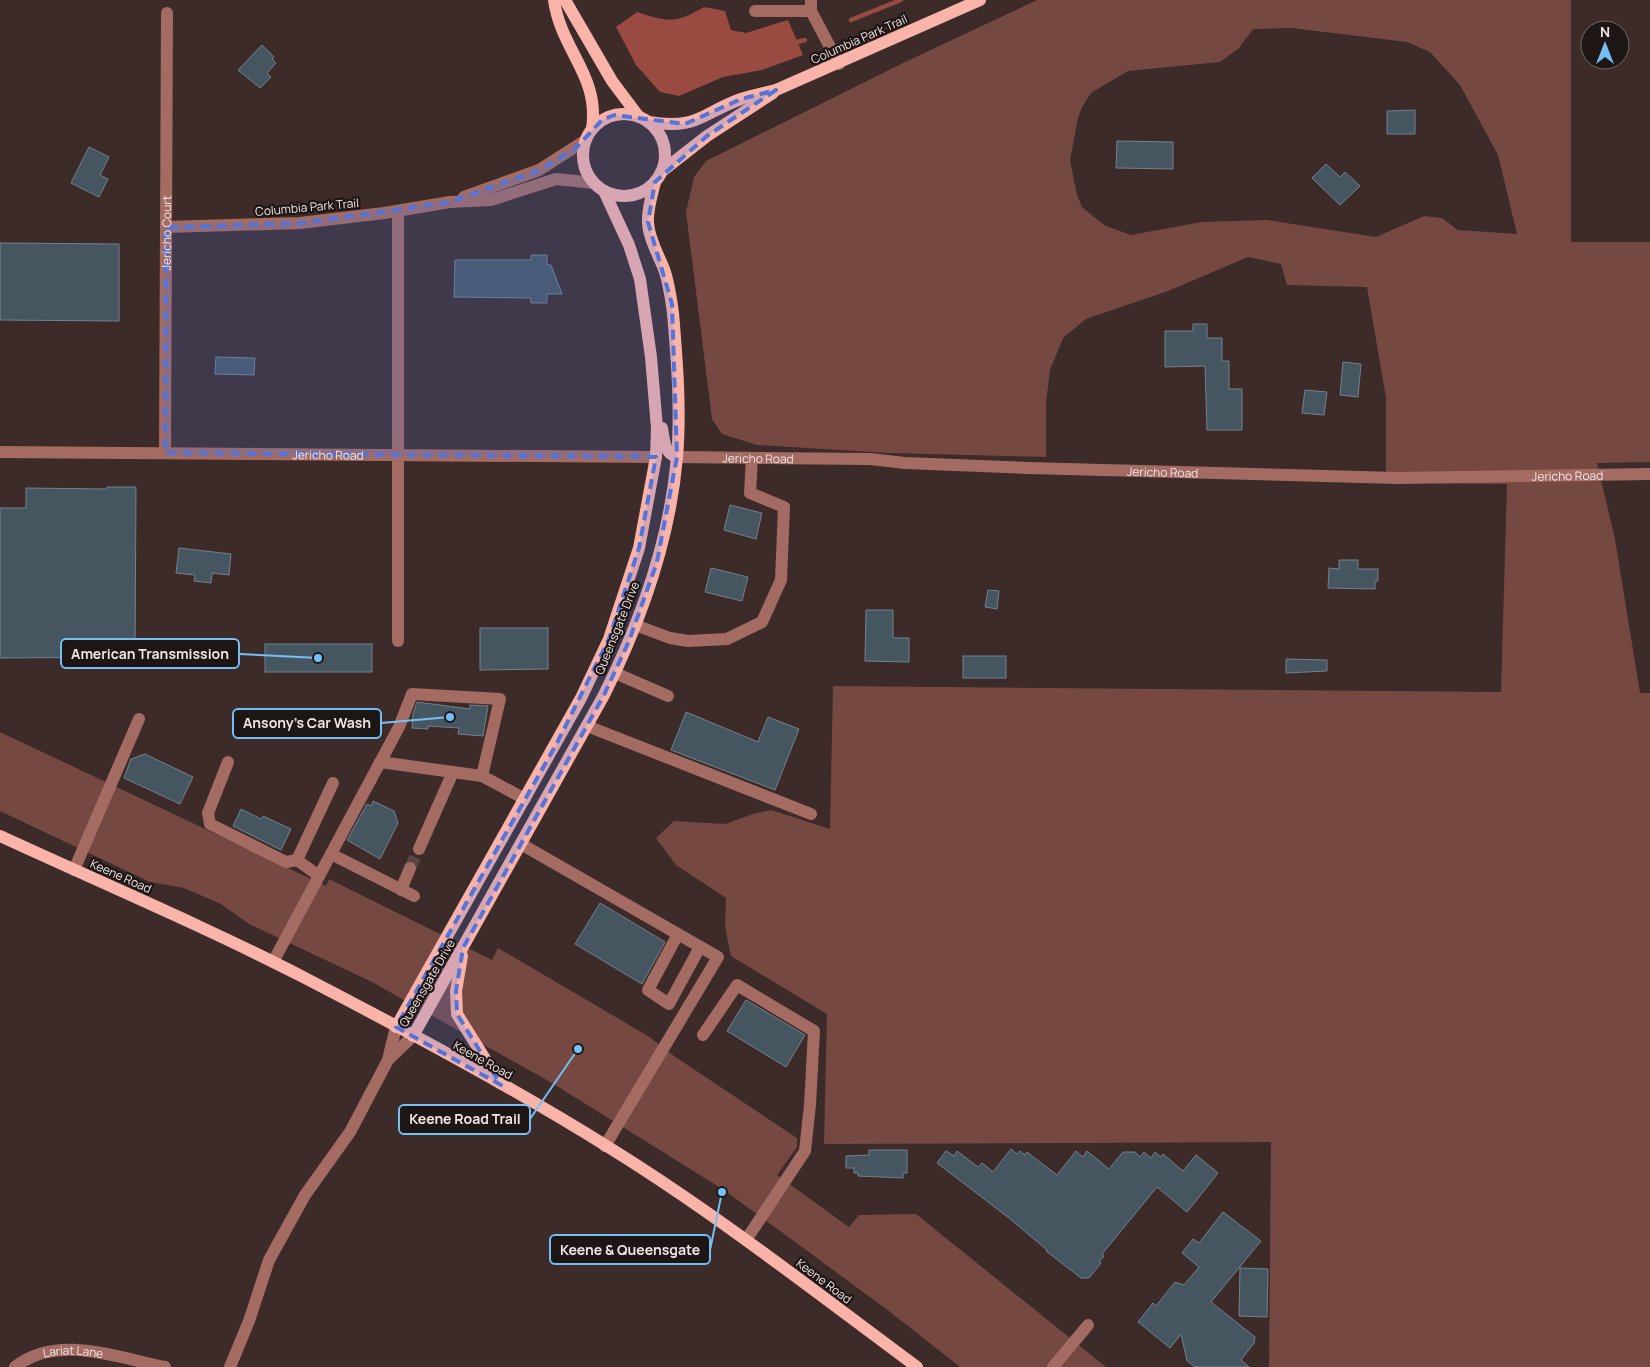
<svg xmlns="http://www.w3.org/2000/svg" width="1650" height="1367" font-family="Manrope,sans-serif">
  <rect width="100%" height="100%" fill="#3d2b29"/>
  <!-- green -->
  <g fill="#764842" fill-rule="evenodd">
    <path d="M1037 0H1571V242H1650V462L1597 463 1615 539 1640 693H1650V1367H1269L1271 1142 824 1144 827 1014 731 956 725 927 726 898 676 865 656 838 674 821 725 824 753 814 771 810 830 829 833 686 1501 692 1507 484 1386 483V398L1367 287 1287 285 1281 264 1248 257 1168 291 1086 319 1063 338 1050 370 1046 403V457L889 453 757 445 722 434 712 419 686 212 694 177 706 161 901 64ZM1292 28 1407 42 1430 52 1460 85 1498 155 1517 234 1458 230 1442 218 1424 216 1376 237 1267 220 1202 222 1131 235 1106 226 1094 217 1082 207 1077 195 1070 160 1078 118 1082 107 1091 93 1128 71 1220 62 1239 48 1253 29Z"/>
    <polygon points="0,732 326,886 329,879 492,960 498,948 648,1036 674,1056 797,1138 797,1147 777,1175 849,1227 859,1215 916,1214 1106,1367 960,1367 889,1311 724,1190 552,1083 372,982 249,924 221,904 184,888 150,882 0,811"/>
  </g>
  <!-- water -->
  <path fill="#994b42" d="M704 7 725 11 731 30 746 33 788 20 803 55 762 70 723 77 679 96 660 92 636 65 616 27 637 12C668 22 675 24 704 7Z"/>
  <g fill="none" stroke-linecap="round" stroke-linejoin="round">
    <!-- stream -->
    <g stroke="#994b42" stroke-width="4.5">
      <polyline points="851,20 901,0"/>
      <polyline points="797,42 805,40"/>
    </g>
  </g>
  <!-- building -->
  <g fill="#465661" stroke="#72828f">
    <polygon points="262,45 274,57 272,59 276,63 267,73 271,77 260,88 238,70"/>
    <polygon points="1415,110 1415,134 1387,134 1387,111"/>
    <polygon points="1117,141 1173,142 1173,169 1116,168"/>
    <polygon points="89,147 109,157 100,175 108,179 99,197 71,183"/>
    <polygon points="1326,164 1340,177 1345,172 1360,186 1340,205 1312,178"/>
    <polygon points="0,243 119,244 119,321 0,320"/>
    <polygon points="531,255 547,255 547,265 551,265 562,294 547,294 547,303 531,303 531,298 454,297 455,260 531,260"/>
    <polygon points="1193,324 1207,324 1207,338 1222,338 1222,361 1229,361 1229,389 1242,389 1242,430 1207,430 1205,366 1165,367 1165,331 1193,331"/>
    <polygon points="216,357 255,358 254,375 215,374"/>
    <polygon points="1343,362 1361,364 1358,397 1340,395"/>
    <polygon points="1305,390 1327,392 1324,415 1302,413"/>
    <polygon points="107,487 136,487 135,657 0,658 0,508 26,508 26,488 107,489"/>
    <polygon points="730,505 762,513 756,539 724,530"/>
    <polygon points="179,548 231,554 229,575 212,573 211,583 194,581 195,575 176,573"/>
    <polygon points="1339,560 1358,560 1358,569 1378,569 1378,581 1375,581 1375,589 1328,588 1329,568 1339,569"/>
    <polygon points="711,568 748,577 742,601 705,592"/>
    <polygon points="988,590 999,591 997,609 985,607"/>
    <polygon points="866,610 893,610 893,638 909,638 909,662 865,661"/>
    <polygon points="480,628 548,628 548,669 480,670"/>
    <rect x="265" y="644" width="107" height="28"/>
    <rect x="963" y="656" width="43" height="22"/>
    <polygon points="1286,659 1327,660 1327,671 1286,673"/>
    <polygon points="417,702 470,709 470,705 488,706 483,736 458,734 459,728 428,726 428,729 412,728 413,714"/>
    <polygon points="686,712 758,742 768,717 799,729 775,790 671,750"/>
    <polygon points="145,754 193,777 180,804 124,778 131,759"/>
    <polygon points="373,801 394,811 398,823 380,859 347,840 367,804 371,806"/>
    <polygon points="241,809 261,819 263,816 291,829 281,850 233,826"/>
    <polygon points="600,903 665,942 642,984 575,944"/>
    <polygon points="746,1000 805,1035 786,1067 727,1031"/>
    <polygon points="1011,1149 1017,1154 1020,1151 1025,1155 1027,1152 1057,1175 1076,1151 1083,1157 1087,1151 1109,1169 1123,1152 1135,1152 1140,1157 1144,1152 1151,1158 1155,1152 1161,1157 1163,1154 1183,1171 1196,1155 1218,1173 1187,1212 1157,1187 1102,1254 1104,1256 1099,1262 1101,1263 1089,1278 1081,1278 1046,1251 1047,1250 1009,1218 937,1163 946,1151 954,1156 957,1151 978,1167 982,1163 993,1172"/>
    <polygon points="869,1150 907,1150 907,1173 903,1173 903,1178 858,1176 858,1173 854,1173 854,1168 846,1168 846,1156 869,1155"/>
    <polygon points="1223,1212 1261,1241 1211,1302 1255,1337 1254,1343 1241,1360 1249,1367 1195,1367 1187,1361 1181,1334 1170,1348 1138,1322 1153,1303 1156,1306 1175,1282 1184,1285 1199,1267 1182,1253 1193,1239 1199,1243"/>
    <polygon points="1240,1268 1268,1269 1267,1317 1239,1316"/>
  </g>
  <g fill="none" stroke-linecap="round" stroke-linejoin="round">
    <!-- minor-tunnel -->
    <polyline stroke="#584745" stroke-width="12" stroke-dasharray="12 6" stroke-linecap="butt" points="410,868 419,849"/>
    <!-- minor -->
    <g stroke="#a46b63" stroke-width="12">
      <polyline points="811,0 811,11 839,64"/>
      <polyline points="755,11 811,11"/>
      <polyline points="464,197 539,170 586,140"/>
      <polyline points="398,211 398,641"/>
      <polyline points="166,227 300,223 384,213 450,202 491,200 556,179 594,183"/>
      <path id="s1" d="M0 452 656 457"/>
      <path id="s2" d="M165 453 167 13"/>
      <path id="s3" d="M677 457 870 459 905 463 1028 468 1397 478 1650 474"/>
      <polyline points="635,625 670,638 688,641 727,639 762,622 781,580 784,507 750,493 752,458"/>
      <polyline points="615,673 668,696"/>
      <polyline points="587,726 811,814"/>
      <polyline points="228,762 208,813 210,824 286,862 297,860"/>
      <polyline points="380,762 482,776 525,799"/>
      <polyline points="521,844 718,957 605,1146"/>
      <polyline points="419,849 453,772"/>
      <polyline points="331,854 414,896"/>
      <polyline points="74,870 139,719"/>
      <polyline points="319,876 297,860 333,783"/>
      <polyline points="401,890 410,868"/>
      <polyline points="678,934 648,990 669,1004 700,947"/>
      <polyline points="273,962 399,727 412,694 500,699 482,776"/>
      <polyline points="703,1035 737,985 814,1031 810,1105 805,1151 746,1240"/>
      <polyline points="388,1060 413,1036"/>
      <path id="s4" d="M15 1367C57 1333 118 1358 165 1367"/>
      <polyline points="230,1367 249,1321 269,1260 305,1195 350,1132 388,1060 396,1027"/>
      <polyline points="1053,1367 1088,1325"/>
    </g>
    <!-- major -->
    <g stroke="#fab3a9" stroke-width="12">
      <path d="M554 0C561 51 600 75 592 129"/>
      <polyline points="565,0 612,81 639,117"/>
      <circle cx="624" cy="155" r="41"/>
      <path d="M648 122C698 130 700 114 741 99 753 95 765 93 776 90L980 0"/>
      <polyline points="661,172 707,136 773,93"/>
      <path d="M662 428C664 439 664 454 677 457"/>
      <path d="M0 836C102 883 206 927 305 978 409 1032 514 1088 613 1150 719 1216 817 1293 917 1367"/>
      <polyline points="462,956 456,991 457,1014 500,1083"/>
      <polyline points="396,1027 581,698 609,639 639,548 656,457 657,428 651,357 640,279 629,245 604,191"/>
      <path d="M413 1036 604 695C641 621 670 539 677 457 681 410 677 360 673 313 671 298 669 283 664 269 658 254 649 239 648 223 647 209 652 195 655 182"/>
    </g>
  </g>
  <!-- marked area -->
  <path fill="#5274db" fill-opacity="0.2" stroke="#5274db" stroke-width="4" stroke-dasharray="10 6" stroke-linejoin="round" d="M776 90 707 136 655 182 648 222 672 304 677 457 657 562 629 641 604 695 463 948 456 991 457 1014 501 1085 396 1027 557 743 609 639 639 548 656 457 165 453 166 227 300 223 450 202 539 170 576 148 602 120 614 115 685 124 741 99Z"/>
  <g text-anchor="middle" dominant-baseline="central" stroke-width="4.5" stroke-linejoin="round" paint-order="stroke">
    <!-- street labels -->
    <g font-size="12" fill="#f1e5e3" stroke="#1e1615">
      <text transform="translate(859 39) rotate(-24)">Columbia Park Trail</text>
      <text transform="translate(307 207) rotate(-5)">Columbia Park Trail</text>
      <text stroke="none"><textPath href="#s2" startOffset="220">Jericho Court</textPath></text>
      <text stroke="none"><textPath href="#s1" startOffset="328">Jericho Road</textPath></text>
      <text stroke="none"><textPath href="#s3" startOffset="81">Jericho Road</textPath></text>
      <text stroke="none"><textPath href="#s3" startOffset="486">Jericho Road</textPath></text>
      <text stroke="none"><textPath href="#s3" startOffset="891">Jericho Road</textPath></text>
      <text transform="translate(617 628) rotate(-68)">Queensgate Drive</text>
      <text transform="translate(121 876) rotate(24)">Keene Road</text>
      <text transform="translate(427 983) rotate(-60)">Queensgate Drive</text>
      <text transform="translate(483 1060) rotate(29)">Keene Road</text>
      <text transform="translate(824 1281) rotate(37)">Keene Road</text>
      <text stroke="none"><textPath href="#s4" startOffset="62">Lariat Lane</textPath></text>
    </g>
  </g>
  <!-- callouts -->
  <path fill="none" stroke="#74c0f6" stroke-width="2" d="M318 658L239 654M450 717L381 723M578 1049L530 1119M722 1192L710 1250"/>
  <g fill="#74c0f6" stroke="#1e1615" stroke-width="2">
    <circle cx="318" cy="658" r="5"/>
    <circle cx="450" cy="717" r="5"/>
    <circle cx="578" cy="1049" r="5"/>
    <circle cx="722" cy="1192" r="5"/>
  </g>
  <g fill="#1e1615" stroke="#74c0f6" stroke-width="2">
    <rect x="61" y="639" width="178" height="29" rx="5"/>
    <rect x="233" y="709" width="148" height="29" rx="5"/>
    <rect x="399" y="1105" width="131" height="29" rx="5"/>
    <rect x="550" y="1235" width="160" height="29" rx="5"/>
  </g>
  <g font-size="14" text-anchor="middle" font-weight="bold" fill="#f1e5e3">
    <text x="150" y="659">American Transmission</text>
    <text x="307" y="728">Ansony's Car Wash</text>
    <text x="465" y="1124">Keene Road Trail</text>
    <text x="630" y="1255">Keene &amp; Queensgate</text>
  </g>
  <!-- north arrow -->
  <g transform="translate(1605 45)"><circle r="24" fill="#1e1615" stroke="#726967"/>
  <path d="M0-4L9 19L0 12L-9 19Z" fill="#74c0f6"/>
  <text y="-8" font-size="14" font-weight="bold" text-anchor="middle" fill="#f1e5e3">N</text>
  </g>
</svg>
